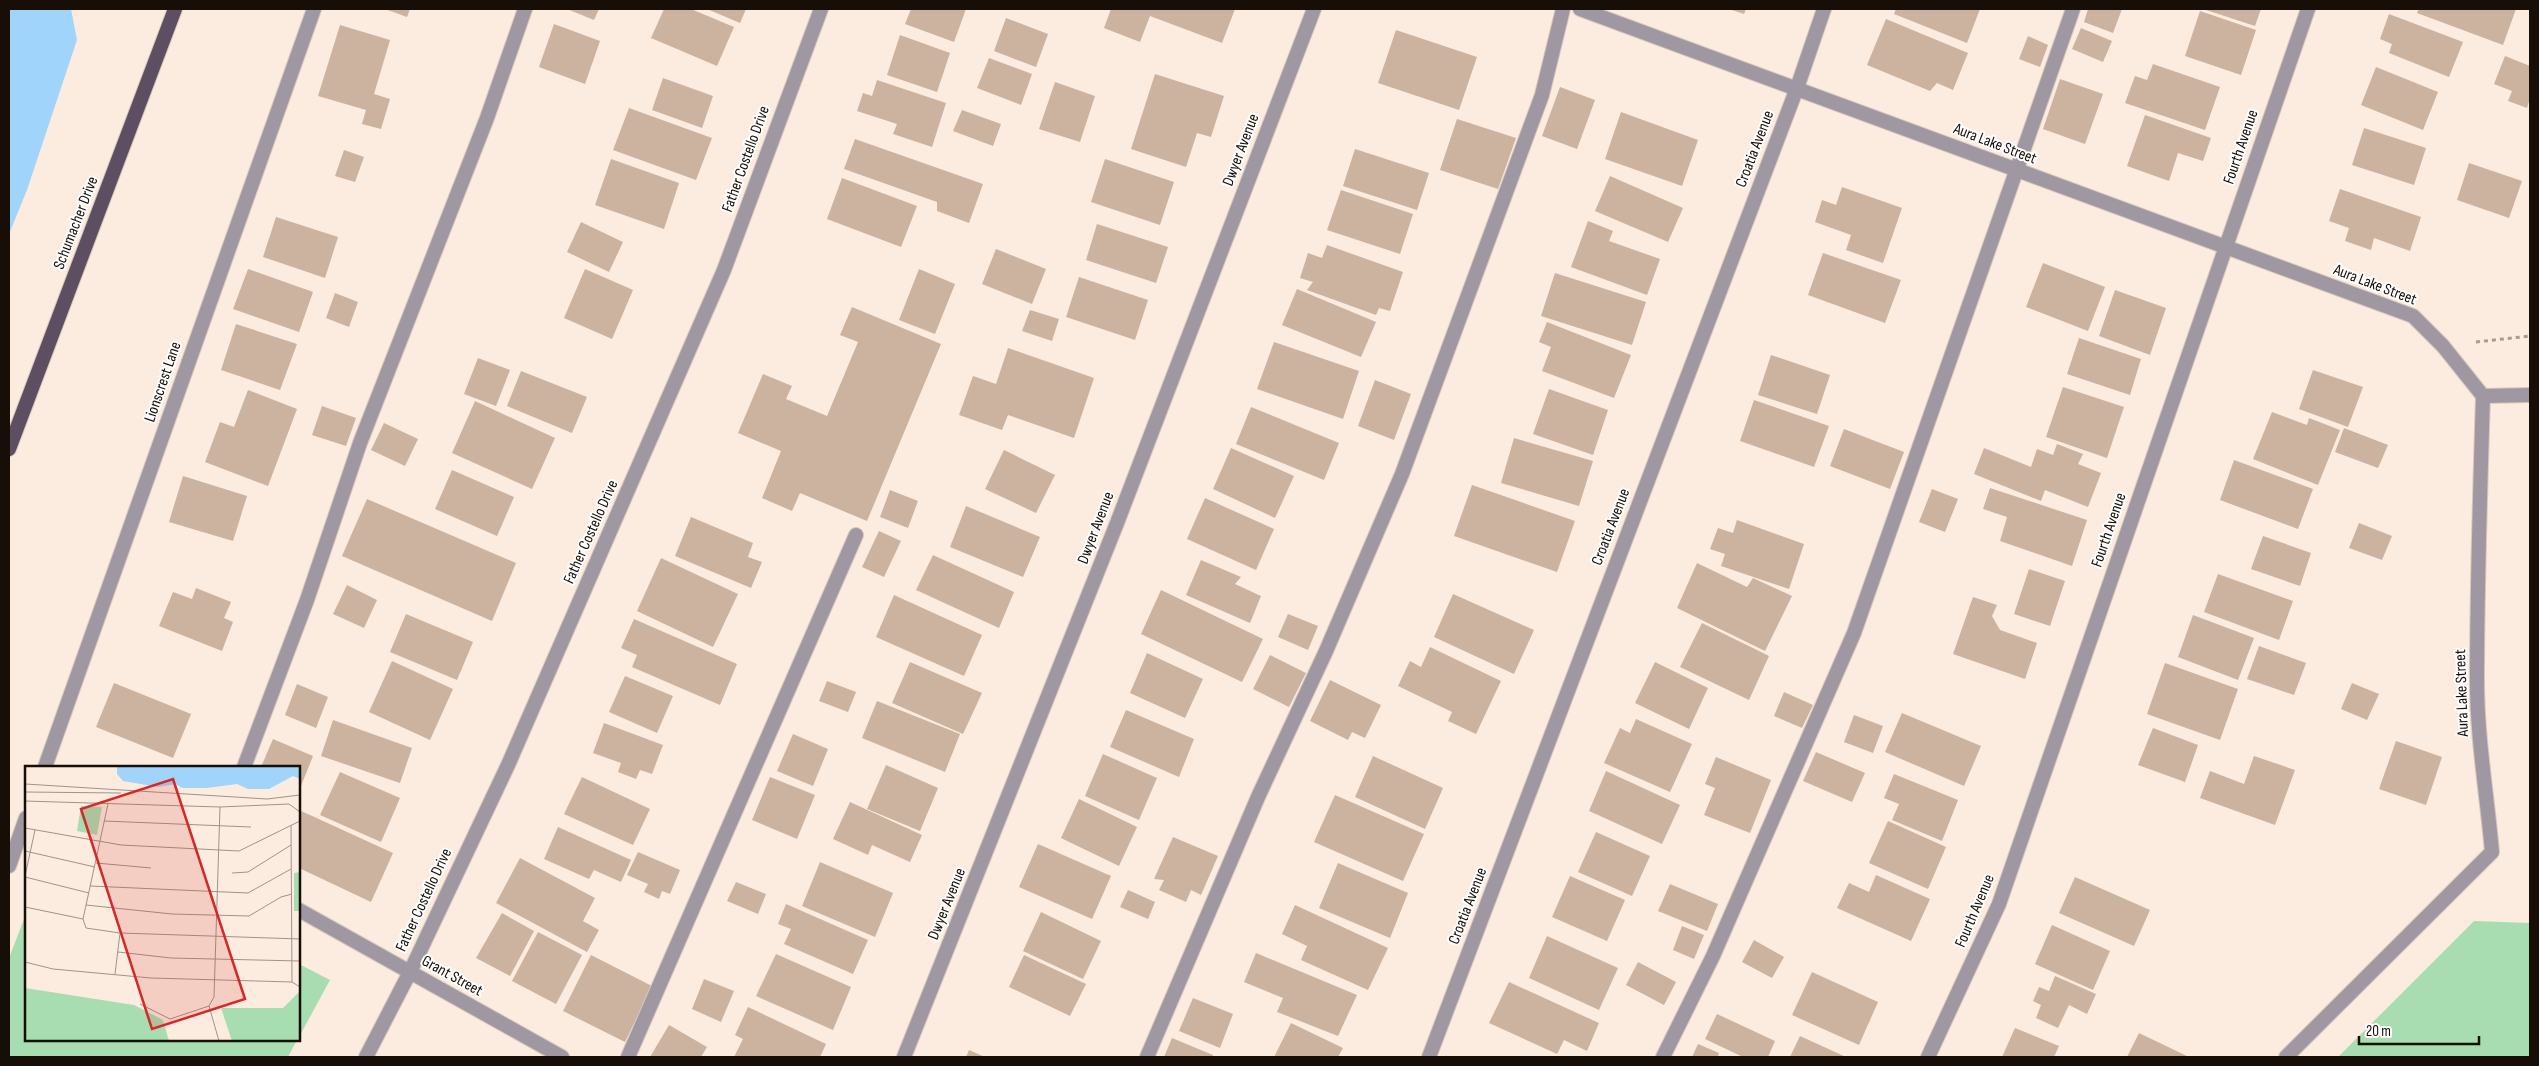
<svg xmlns="http://www.w3.org/2000/svg" width="2539" height="1066" font-family="'Sofia Sans Condensed',sans-serif">
  <rect width="100%" height="100%" fill="#fbecdf"/>
  <!-- green -->
  <g fill="#a7ddb1">
    <polygon points="26,914 26,1040 297,1040 288,1057 9,1057 9,958"/>
    <polygon points="2474,921 2530,923 2530,1057 2338,1057"/>
    <polygon points="299,964 330,980 299,1037"/>
  </g>
  <!-- water -->
  <polygon fill="#a1d4fa" points="9,9 71,9 77,40 27,190 9,234"/>
  <!-- building -->
  <g fill="#cbb39f">
    <polygon points="385,9 410,9 407,17"/>
    <polygon points="567,9 599,9 594,20"/>
    <polygon points="664,9 691,9 734,27 717,66 651,38"/>
    <polygon points="707,9 746,9 740,23"/>
    <polygon points="911,9 966,9 954,42 905,24"/>
    <polygon points="1111,9 1235,9 1222,43 1150,16 1140,42 1104,28"/>
    <polygon points="1729,9 1746,9 1744,14"/>
    <polygon points="1896,9 1980,9 1967,43 1894,14"/>
    <polygon points="2088,9 2122,9 2113,33 2084,22"/>
    <polygon points="2203,9 2261,9 2255,26"/>
    <polygon points="2419,9 2516,9 2503,45 2417,13"/>
    <polygon points="2200,11 2256,30 2241,75 2185,56"/>
    <polygon points="2389,14 2463,42 2449,77 2389,53 2392,44 2380,39"/>
    <polygon points="1006,18 1048,34 1036,67 994,51"/>
    <polygon points="1886,19 1968,53 1953,90 1937,83 1930,91 1867,65"/>
    <polygon points="554,24 600,41 585,84 539,67"/>
    <polygon points="340,25 390,40 374,94 390,99 381,129 362,124 366,110 318,96"/>
    <polygon points="2081,28 2112,41 2103,62 2072,49"/>
    <polygon points="1396,30 1477,57 1459,110 1378,83"/>
    <polygon points="900,35 950,53 937,92 887,75"/>
    <polygon points="2028,36 2048,45 2040,67 2019,59"/>
    <polygon points="2505,56 2530,66 2530,98 2527,108 2508,101 2512,91 2494,84"/>
    <polygon points="989,58 1032,74 1021,105 977,88"/>
    <polygon points="2153,64 2220,87 2205,130 2125,103 2135,76 2147,80"/>
    <polygon points="2376,67 2438,92 2423,130 2361,105"/>
    <polygon points="1155,74 1224,96 1211,137 1197,133 1186,167 1131,149"/>
    <polygon points="663,78 713,96 702,128 652,110"/>
    <polygon points="2060,79 2103,94 2085,144 2043,129"/>
    <polygon points="877,80 946,103 932,147 893,134 897,124 857,111 863,93 872,96"/>
    <polygon points="1055,82 1095,96 1080,142 1039,129"/>
    <polygon points="1560,87 1595,100 1577,149 1542,136"/>
    <polygon points="629,108 712,138 696,180 613,150"/>
    <polygon points="962,110 1001,124 993,146 953,131"/>
    <polygon points="1621,112 1698,140 1682,186 1605,159"/>
    <polygon points="2145,115 2211,138 2203,161 2178,153 2169,181 2127,166"/>
    <polygon points="1457,119 1516,138 1498,189 1440,170"/>
    <polygon points="2364,128 2426,148 2414,185 2352,165"/>
    <polygon points="855,139 983,184 969,223 937,211 937,202 844,169"/>
    <polygon points="1355,149 1429,173 1417,210 1343,186"/>
    <polygon points="344,150 364,157 355,182 335,176"/>
    <polygon points="611,159 679,183 664,229 595,205"/>
    <polygon points="1105,159 1174,182 1160,225 1091,202"/>
    <polygon points="2469,163 2522,181 2509,218 2457,200"/>
    <polygon points="1610,176 1683,208 1668,242 1595,211"/>
    <polygon points="842,178 917,206 901,247 827,219"/>
    <polygon points="1842,187 1902,208 1883,263 1846,250 1851,235 1815,222 1822,200 1836,205"/>
    <polygon points="2340,189 2421,217 2410,251 2374,238 2371,250 2345,241 2349,228 2329,221"/>
    <polygon points="1341,190 1413,214 1400,254 1327,230"/>
    <polygon points="276,217 338,237 325,278 263,257"/>
    <polygon points="1588,221 1613,231 1609,241 1660,259 1647,295 1571,267"/>
    <polygon points="581,222 623,242 609,272 567,252"/>
    <polygon points="1097,224 1168,247 1156,283 1086,260"/>
    <polygon points="1327,245 1403,272 1390,311 1379,308 1376,315 1307,290 1313,282 1300,278 1308,253 1322,258"/>
    <polygon points="996,249 1046,269 1032,304 982,284"/>
    <polygon points="1823,253 1901,280 1885,323 1808,295"/>
    <polygon points="2043,263 2105,287 2088,331 2026,307"/>
    <polygon points="248,269 313,292 299,332 233,309"/>
    <polygon points="585,269 633,290 612,339 564,318"/>
    <polygon points="919,269 955,284 935,334 899,320"/>
    <polygon points="1555,273 1646,302 1632,345 1541,316"/>
    <polygon points="1079,277 1148,300 1135,340 1066,317"/>
    <polygon points="1297,289 1376,322 1361,357 1282,325"/>
    <polygon points="2115,290 2166,308 2150,355 2099,336"/>
    <polygon points="335,293 358,302 349,327 326,318"/>
    <polygon points="852,307 941,344 867,521 800,493 792,511 762,498 781,451 738,433 763,374 792,386 786,399 827,416 858,342 840,335"/>
    <polygon points="1030,310 1059,319 1052,341 1022,331"/>
    <polygon points="1547,322 1631,355 1614,398 1542,371 1551,347 1539,342"/>
    <polygon points="236,324 297,344 280,390 221,370"/>
    <polygon points="2079,338 2141,359 2130,395 2067,374"/>
    <polygon points="1274,342 1359,371 1343,419 1257,389"/>
    <polygon points="1008,348 1094,378 1074,438 1008,415 1002,430 959,415 973,376 996,384"/>
    <polygon points="1771,355 1830,375 1817,414 1758,395"/>
    <polygon points="478,358 510,370 496,406 464,394"/>
    <polygon points="2313,370 2363,387 2348,427 2299,409"/>
    <polygon points="521,371 587,397 572,433 507,406"/>
    <polygon points="1375,380 1411,394 1394,440 1358,426"/>
    <polygon points="2063,387 2124,407 2107,458 2046,437"/>
    <polygon points="1549,389 1608,410 1593,455 1533,434"/>
    <polygon points="248,390 297,409 268,486 205,462 220,422 234,427"/>
    <polygon points="1754,400 1829,426 1814,467 1740,441"/>
    <polygon points="475,401 555,438 532,489 452,453"/>
    <polygon points="322,406 356,418 346,446 312,435"/>
    <polygon points="1251,407 1339,443 1324,480 1236,444"/>
    <polygon points="2272,412 2307,425 2309,418 2340,430 2318,485 2253,459"/>
    <polygon points="384,423 418,439 405,466 371,450"/>
    <polygon points="2344,428 2388,445 2378,468 2335,452"/>
    <polygon points="1844,429 1904,452 1890,489 1830,466"/>
    <polygon points="1514,438 1593,461 1579,506 1501,483"/>
    <polygon points="2057,444 2083,454 2078,464 2101,473 2088,507 2045,490 2041,501 1974,474 1984,448 2031,467 2037,449 2053,455"/>
    <polygon points="1231,448 1294,476 1275,518 1213,489"/>
    <polygon points="1004,450 1055,475 1036,513 985,489"/>
    <polygon points="2234,460 2313,489 2298,529 2220,500"/>
    <polygon points="452,470 514,497 497,536 435,509"/>
    <polygon points="183,476 247,496 233,541 169,522"/>
    <polygon points="1472,485 1575,521 1557,572 1454,536"/>
    <polygon points="1990,488 2087,520 2072,566 2000,541 2007,517 1983,509"/>
    <polygon points="1932,489 1958,499 1945,532 1919,522"/>
    <polygon points="890,490 918,501 908,528 880,517"/>
    <polygon points="1205,498 1274,529 1256,570 1187,539"/>
    <polygon points="367,499 516,563 492,621 342,556"/>
    <polygon points="966,506 1040,537 1023,577 950,547"/>
    <polygon points="691,517 753,543 748,557 762,562 751,588 675,556"/>
    <polygon points="1737,520 1804,544 1789,589 1721,566 1725,554 1710,549 1718,528 1733,533"/>
    <polygon points="2359,523 2392,536 2382,560 2349,548"/>
    <polygon points="879,531 901,541 884,577 862,567"/>
    <polygon points="2263,536 2311,553 2300,586 2251,569"/>
    <polygon points="933,555 1014,592 999,628 916,590"/>
    <polygon points="661,558 738,594 713,647 637,611"/>
    <polygon points="1201,560 1241,577 1235,584 1261,596 1250,623 1186,595"/>
    <polygon points="1697,563 1747,587 1753,578 1792,596 1765,651 1677,608"/>
    <polygon points="2029,569 2065,581 2050,626 2014,614"/>
    <polygon points="2218,574 2293,601 2279,640 2204,612"/>
    <polygon points="347,585 377,600 364,628 333,614"/>
    <polygon points="196,588 231,602 224,618 233,622 222,651 159,626 173,592 192,599"/>
    <polygon points="1161,590 1263,639 1242,682 1141,634"/>
    <polygon points="1453,594 1534,630 1514,674 1434,637"/>
    <polygon points="894,595 982,635 964,676 876,637"/>
    <polygon points="1973,597 1997,605 1992,616 2000,630 2037,643 2025,679 1953,654"/>
    <polygon points="406,614 473,642 457,680 390,652"/>
    <polygon points="1288,614 1318,626 1308,650 1278,637"/>
    <polygon points="2193,615 2254,638 2238,680 2178,657"/>
    <polygon points="634,619 737,664 720,705 632,667 637,655 621,648"/>
    <polygon points="1702,623 1769,656 1749,700 1680,667"/>
    <polygon points="2259,646 2306,663 2294,695 2247,679"/>
    <polygon points="1430,647 1501,681 1476,734 1448,721 1452,712 1398,686 1410,661 1421,667"/>
    <polygon points="1147,653 1203,679 1185,718 1130,693"/>
    <polygon points="1270,655 1306,673 1289,707 1253,689"/>
    <polygon points="392,661 453,689 430,740 369,712"/>
    <polygon points="910,662 982,693 963,734 892,703"/>
    <polygon points="1655,662 1708,688 1689,729 1635,703"/>
    <polygon points="2165,663 2238,689 2220,740 2147,714"/>
    <polygon points="625,676 673,696 657,733 609,712"/>
    <polygon points="1330,680 1381,705 1365,738 1352,732 1348,740 1310,721"/>
    <polygon points="827,681 856,692 848,712 819,701"/>
    <polygon points="114,683 191,714 173,758 96,727"/>
    <polygon points="2352,683 2379,694 2367,720 2341,709"/>
    <polygon points="297,684 328,697 316,728 285,715"/>
    <polygon points="1784,692 1813,705 1802,728 1774,716"/>
    <polygon points="877,701 960,734 945,772 862,738"/>
    <polygon points="1126,710 1194,739 1179,777 1110,747"/>
    <polygon points="1902,713 1981,746 1964,786 1885,752"/>
    <polygon points="1854,715 1883,726 1873,753 1844,742"/>
    <polygon points="1636,719 1692,744 1670,792 1604,763 1620,728 1630,733"/>
    <polygon points="333,720 412,748 400,783 321,756"/>
    <polygon points="604,723 663,745 652,774 640,770 636,779 618,772 621,763 593,753"/>
    <polygon points="2153,728 2198,745 2185,782 2138,765"/>
    <polygon points="793,734 828,749 813,786 777,771"/>
    <polygon points="273,739 313,756 299,791 299,767 261,767"/>
    <polygon points="2396,741 2442,757 2426,805 2379,789"/>
    <polygon points="1816,752 1865,773 1852,802 1803,781"/>
    <polygon points="1103,754 1157,778 1139,820 1085,796"/>
    <polygon points="1373,756 1443,788 1425,829 1355,797"/>
    <polygon points="2254,756 2295,770 2275,825 2200,798 2210,771 2244,784"/>
    <polygon points="1716,757 1771,780 1750,833 1704,815 1715,788 1705,784"/>
    <polygon points="886,765 938,788 920,831 867,809"/>
    <polygon points="1606,771 1680,805 1662,844 1589,811"/>
    <polygon points="340,772 400,798 381,842 320,815"/>
    <polygon points="1894,774 1958,800 1942,841 1892,820 1899,804 1884,798"/>
    <polygon points="582,777 650,809 633,845 564,814"/>
    <polygon points="770,777 815,795 797,839 752,820"/>
    <polygon points="1335,795 1424,834 1403,881 1314,842"/>
    <polygon points="1079,799 1137,827 1119,866 1061,838"/>
    <polygon points="850,802 922,835 910,862 872,845 868,855 833,839"/>
    <polygon points="299,810 393,853 371,902 299,868"/>
    <polygon points="1888,821 1946,847 1928,889 1869,863"/>
    <polygon points="558,827 631,860 621,882 594,870 589,879 544,859"/>
    <polygon points="1596,832 1650,856 1632,896 1578,872"/>
    <polygon points="1173,837 1218,856 1201,895 1191,890 1186,902 1159,890 1164,880 1154,879"/>
    <polygon points="1038,844 1111,876 1092,919 1019,887"/>
    <polygon points="638,852 680,870 670,894 662,891 659,899 644,892 648,884 627,875"/>
    <polygon points="520,858 595,898 583,921 599,930 587,952 496,903"/>
    <polygon points="820,862 893,893 875,937 802,906"/>
    <polygon points="1338,863 1408,893 1390,938 1319,908"/>
    <polygon points="1876,875 1930,899 1911,941 1837,908 1849,883 1869,892"/>
    <polygon points="1570,876 1625,900 1607,941 1552,917"/>
    <polygon points="2075,877 2150,910 2134,946 2059,913"/>
    <polygon points="736,882 766,894 758,914 727,901"/>
    <polygon points="1670,884 1718,904 1707,931 1658,911"/>
    <polygon points="1128,890 1155,902 1148,919 1120,907"/>
    <polygon points="786,904 868,940 853,974 784,944 791,929 778,924"/>
    <polygon points="1295,905 1388,948 1368,990 1301,960 1307,946 1282,934"/>
    <polygon points="1041,912 1101,941 1083,979 1023,951"/>
    <polygon points="502,913 534,931 510,976 476,958"/>
    <polygon points="2052,925 2110,951 2093,990 2035,964"/>
    <polygon points="1682,926 1704,935 1694,959 1673,950"/>
    <polygon points="538,932 582,955 556,1004 512,981"/>
    <polygon points="1547,936 1618,968 1599,1010 1529,978"/>
    <polygon points="1754,940 1784,957 1772,978 1742,962"/>
    <polygon points="1256,953 1357,995 1338,1036 1277,1012 1283,998 1244,982"/>
    <polygon points="776,954 851,987 833,1030 756,996"/>
    <polygon points="591,955 652,986 625,1042 563,1011"/>
    <polygon points="1024,955 1086,984 1070,1016 1009,987"/>
    <polygon points="1638,962 1676,982 1664,1005 1626,985"/>
    <polygon points="1812,972 1878,1002 1859,1045 1792,1015"/>
    <polygon points="2055,976 2096,994 2087,1014 2069,1005 2058,1028 2036,1018 2041,1005 2033,1001 2039,987 2049,991"/>
    <polygon points="704,979 734,991 721,1022 692,1009"/>
    <polygon points="1509,982 1599,1023 1587,1051 1564,1040 1557,1054 1489,1023"/>
    <polygon points="1193,998 1233,1014 1220,1048 1179,1031"/>
    <polygon points="748,1007 826,1044 820,1057 734,1057 743,1039 735,1035"/>
    <polygon points="1717,1014 1775,1041 1768,1057 1743,1057 1705,1039"/>
    <polygon points="1291,1023 1343,1048 1338,1057 1274,1057"/>
    <polygon points="669,1025 707,1047 701,1057 650,1057"/>
    <polygon points="2015,1028 2059,1046 2054,1057 2002,1057"/>
    <polygon points="2139,1033 2189,1057 2127,1057"/>
    <polygon points="1800,1036 1846,1057 1790,1057"/>
    <polygon points="1172,1038 1213,1055 1213,1057 1164,1057"/>
    <polygon points="1698,1044 1719,1053 1718,1057 1692,1057"/>
    <polygon points="969,1050 985,1057 966,1057"/>
  </g>
  <g fill="none" stroke-linecap="round" stroke-linejoin="round">
    <!-- service casing -->
    <g stroke="#d6c8bc" stroke-width="16">
      <g id="service">
        <polyline points="2483,396 2530,395"/>
        <polyline points="244,767 307,600 360,443 487,118 525,9"/>
        <polyline points="628,1057 856,535"/>
        <polyline points="1147,1057 1258,797 1326,651 1402,474 1542,95 1563,9"/>
        <polyline points="1663,1057 1713,956 1854,633 2073,9"/>
      </g>
    </g>
    <!-- minor casing -->
    <g stroke="#d6c8bc" stroke-width="16">
      <g id="minor">
        <path d="M1580 9 2413 316 2443 346 2483 396C2480 491 2477 586 2477 681 2477 738 2487 795 2492 852L2286 1057"/>
        <polyline points="45,767 314,9"/>
        <polyline points="9,866 26,818"/>
        <polyline points="299,910 562,1057"/>
        <polyline points="904,1057 1117,523 1314,9"/>
        <polyline points="1429,1057 1797,88 1824,9"/>
        <polyline points="1928,1057 1999,904 2308,9"/>
      </g>
    </g>
    <!-- tertiary casing -->
    <g stroke="#d6c8bc" stroke-width="16">
      <polyline id="tertiary" points="366,1057 410,972 508,765 724,270 821,9"/>
    </g>
    <!-- primary casing -->
    <g stroke="#d6c8bc" stroke-width="16">
      <polyline id="primary" points="9,449 175,9"/>
    </g>
    <!-- path -->
    <polyline stroke="#a79b90" stroke-width="3" stroke-dasharray="4 4" stroke-linecap="butt" points="2476,342 2530,336"/>
    <!-- service -->
    <use href="#service" stroke="#9f97a1" stroke-width="14"/>
    <!-- minor -->
    <use href="#minor" stroke="#9f97a1" stroke-width="14"/>
    <!-- tertiary -->
    <use href="#tertiary" stroke="#9f97a1" stroke-width="14"/>
    <!-- primary -->
    <use href="#primary" stroke="#5d4f61" stroke-width="14"/>
  </g>
  <g text-anchor="middle" dominant-baseline="central" stroke-width="4" stroke-linejoin="round" paint-order="stroke">
    <!-- street labels -->
    <g font-size="16" fill="#160e07" stroke="#fff">
      <text transform="translate(1995 144) rotate(21)">Aura Lake Street</text>
      <text transform="translate(2241 147) rotate(-71)">Fourth Avenue</text>
      <text transform="translate(1755 149) rotate(-69)">Croatia Avenue</text>
      <text transform="translate(1241 150) rotate(-69)">Dwyer Avenue</text>
      <text transform="translate(746 159) rotate(-70)">Father Costello Drive</text>
      <text transform="translate(76 223) rotate(-69)">Schumacher Drive</text>
      <text transform="translate(2375 285) rotate(21)">Aura Lake Street</text>
      <text transform="translate(163 382) rotate(-71)">Lionscrest Lane</text>
      <text transform="translate(1611 527) rotate(-69)">Croatia Avenue</text>
      <text transform="translate(1096 528) rotate(-69)">Dwyer Avenue</text>
      <text transform="translate(2109 530) rotate(-71)">Fourth Avenue</text>
      <text transform="translate(591 532) rotate(-66)">Father Costello Drive</text>
      <text transform="translate(2462 693) rotate(-92)">Aura Lake Street</text>
      <text transform="translate(424 900) rotate(-65)">Father Costello Drive</text>
      <text transform="translate(947 904) rotate(-68)">Dwyer Avenue</text>
      <text transform="translate(1468 906) rotate(-69)">Croatia Avenue</text>
      <text transform="translate(1975 911) rotate(-67)">Fourth Avenue</text>
      <text transform="translate(452 976) rotate(29)">Grant Street</text>
    </g>
  </g>
  <!-- overview -->
  <g transform="translate(25 766)">
    <rect width="275" height="275" fill="#fbecdf"/>
    <path d="M56 40 77 41 72 69 52 65ZM275 106V145H269V107ZM0 222 109 239 138 254 144 275H0ZM275 225V275H207L196 242H258Z" fill="#a7ddb1"/>
    <path d="M92 0H275V13L268 10 244 23H223L212 18 182 22H157L151 18 133 21 98 15 92 8Z" fill="#a1d4fa"/>
    <path fill="none" stroke="#9f9389" stroke-width="1" d="M0 18 242 33 275 29M0 26 96 27M0 35 195 41 264 38 275 46M83 38 58 153 61 162 95 167 275 173M79 55 226 61M266 59 267 216M0 62 96 79 214 85 275 55M0 85 70 101M71 97 126 102M207 107 223 106 266 79M0 110 10 64M0 111 64 127M65 120 223 127 266 103M61 139 147 148 224 150 256 131 267 128M0 141 58 153M93 186 146 192 275 195M0 196 28 203 126 212 267 216 275 221M90 208 95 167M115 238 145 253 184 240 189 231 195 41M184 240 194 275"/>
    <path fill="#d62828" fill-opacity="0.15" stroke="#d62828" stroke-width="2.5" d="M148 13 220 233 127 263 56 43Z"/>
    <rect width="275" height="275" fill="none" stroke="#160e07" stroke-width="2.5"/>
  </g>
  <!-- border -->
  <rect width="2539" height="1066" fill="none" stroke="#160e07" stroke-width="20"/>
  <!-- scale -->
  <path d="M2359 1036v8h120v-8" fill="none" stroke="#160e07" stroke-width="2.5"/>
  <text x="2366" y="1036" font-size="15" fill="#160e07" stroke="#ffffff" stroke-width="4" paint-order="stroke">20 m</text>
</svg>
